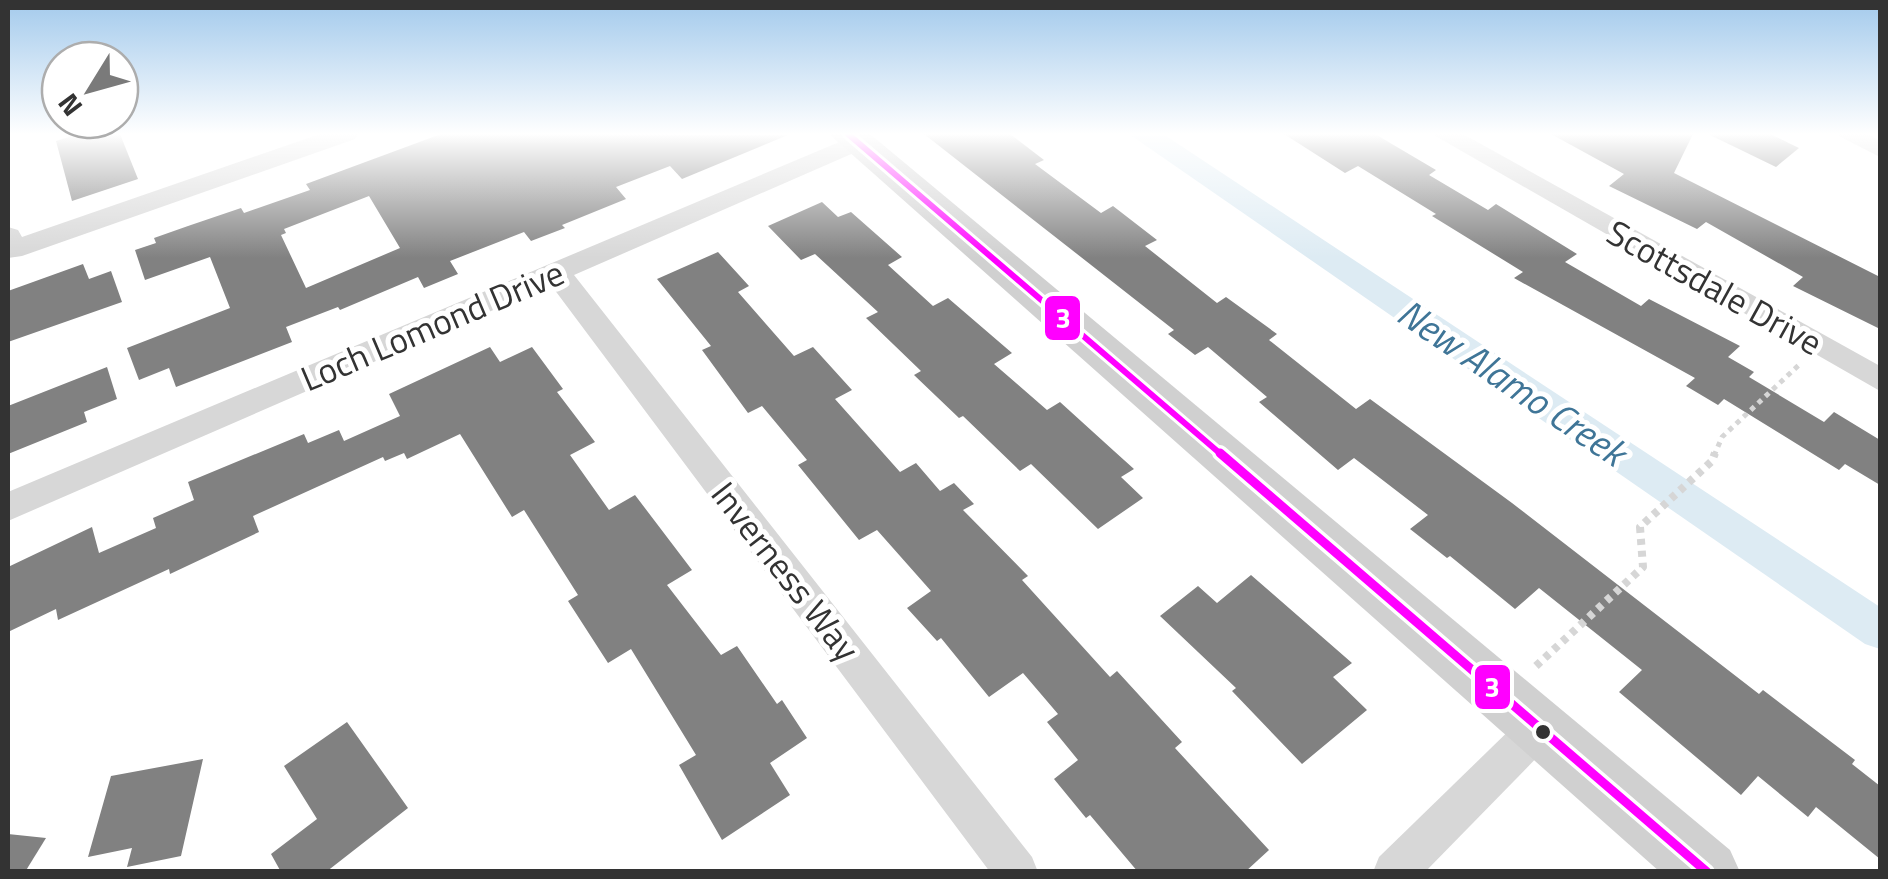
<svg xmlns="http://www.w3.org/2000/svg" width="1888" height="879" font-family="'Titillium Web',sans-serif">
  <rect width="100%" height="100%" fill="#fff"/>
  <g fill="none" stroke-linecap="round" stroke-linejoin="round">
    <!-- canal -->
    <polygon fill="#ddebf3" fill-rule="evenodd" points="1129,134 1163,134 1880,607 1880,649 1865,644"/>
  </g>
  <!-- building -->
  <g fill="#818181" fill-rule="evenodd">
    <polygon points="78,134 120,134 138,179 72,201 56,141"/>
    <path d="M441 134 788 135 682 179 670 166 616 187 626 199 562 225 565 228 531 241 524 232 450 261 458 274 424 288 418 277 340 310 338 307 286 327 292 342 176 387 169 368 139 380 127 348 230 308 210 257 145 280 135 250 156 243 154 238 188 226 241 208 244 213 310 190 306 184ZM369 196 400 248 306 288 281 235 286 233 284 229Z"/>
    <polygon points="924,134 1010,134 1044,160 1035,164 1101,213 1113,206 1157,240 1145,246 1217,303 1226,297 1277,334 1269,340 1356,409 1370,399 1512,503 1759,694 1763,690 1855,760 1852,764 1880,786 1880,859 1816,807 1808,817 1758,776 1741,795 1619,692 1642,670 1539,588 1515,609 1450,556 1447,558 1410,529 1428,515 1354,458 1338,470 1259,402 1267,397 1208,347 1195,355 1168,334 1174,330"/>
    <polygon points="1284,134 1375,134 1436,170 1429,175 1488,210 1496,204 1577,254 1565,262 1641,306 1649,299 1740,346 1728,357 1754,372 1749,377 1824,422 1834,412 1880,440 1880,485 1845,464 1839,470 1724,399 1718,405 1686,386 1695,378 1514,278 1523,272 1432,216 1436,214 1358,166 1345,173"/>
    <polygon points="1551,134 1693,134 1674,173 1880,277 1880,329 1793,286 1803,277 1706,222 1697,229 1609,186 1624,174"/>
    <polygon points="1708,134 1770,134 1799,148 1776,167"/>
    <polygon points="822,202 838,217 851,212 902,257 888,265 933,306 948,298 1012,353 994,364 1047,410 1060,402 1114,451 1134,469 1121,477 1143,498 1098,529 1031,464 1020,471 963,416 959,418 914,375 921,371 866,318 878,312 815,254 801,260 768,226"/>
    <polygon points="718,252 749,286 738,292 794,356 813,347 852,390 835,399 900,472 916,463 940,491 954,483 974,504 963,510 1028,576 1022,580 1110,677 1117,671 1182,742 1175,748 1269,850 1245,872 1138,872 1090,815 1086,818 1054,779 1078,760 1047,722 1058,714 1023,673 989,697 941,638 937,641 907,608 931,591 877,530 859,540 798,465 807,460 762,406 748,413 702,350 711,346 657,279"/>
    <polygon points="83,264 89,279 111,271 122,302 8,342 8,291"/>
    <polygon points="490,347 500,362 532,347 563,389 557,392 595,442 570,455 609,510 635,495 692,570 667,585 721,655 737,646 777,704 782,700 807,738 770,763 790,795 722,840 679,765 696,755 631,649 608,663 568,601 578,595 524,510 512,517 460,434 407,459 404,453 385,461 383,457 253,516 259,532 170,574 169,569 58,620 56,609 8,632 8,567 92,527 99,553 156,528 153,518 194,500 188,482 304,434 308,443 339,430 344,441 400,416 389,394"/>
    <polygon points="107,367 117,399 84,412 87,422 8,454 8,406"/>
    <polygon points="1251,575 1352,663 1333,677 1367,710 1302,764 1232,691 1236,688 1160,616 1198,586 1217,603"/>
    <polygon points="347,722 408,808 326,872 281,872 271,854 317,819 284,766"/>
    <polygon points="203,759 181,856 127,867 132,848 88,857 111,776"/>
    <polygon points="8,834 46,838 25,872 8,872"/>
  </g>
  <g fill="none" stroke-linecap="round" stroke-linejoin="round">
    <!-- path-far1 -->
    <polyline stroke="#d6d6d6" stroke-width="5" stroke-dasharray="5 5" stroke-linecap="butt" points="1714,456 1722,437 1801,363"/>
    <!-- path -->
    <polyline stroke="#d6d6d6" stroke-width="8" stroke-dasharray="6 6" stroke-linecap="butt" points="1536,666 1643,567 1640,527 1712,461 1715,453"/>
    <!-- street -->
    <g fill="#d7d7d7" fill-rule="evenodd">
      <polygon points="320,134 358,134 355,139 22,256 8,258 8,227 18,230 22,237"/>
      <polygon points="1432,134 1463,134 1880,366 1880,391"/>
      <polygon points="1835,134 1868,134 1880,141 1880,157"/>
      <polygon points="856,135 869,143 865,148 574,275 1032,857 1038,872 990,872 551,285 8,521 8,492"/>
      <polygon points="1539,709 1553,715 1559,728 1553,741 1425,872 1373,872 1379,857 1525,715"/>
    </g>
    <!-- secondary -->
    <polygon fill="#d0d0d0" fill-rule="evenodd" points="829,134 870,134 1730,850 1740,872 1660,872"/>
    <!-- bus-1-far1 casing -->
    <g stroke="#fff" stroke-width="12">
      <polyline id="bus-1-far1" points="848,134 1223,456"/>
    </g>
    <!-- bus-1 casing -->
    <g stroke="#fff" stroke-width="16">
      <polyline id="bus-1" points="1220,453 1707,872"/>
    </g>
    <!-- bus-1-far1 -->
    <use href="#bus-1-far1" stroke="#f0f" stroke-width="6"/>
    <!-- bus-1 -->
    <use href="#bus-1" stroke="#f0f" stroke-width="9"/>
  </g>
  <!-- sky -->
  <linearGradient id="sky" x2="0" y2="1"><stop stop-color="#a3caec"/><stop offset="0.52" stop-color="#fff"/><stop offset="1" stop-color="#fff" stop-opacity="0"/></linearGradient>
  <rect width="1888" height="258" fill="url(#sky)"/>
  <!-- markers -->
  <circle fill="#333" stroke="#fff" stroke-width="4" cx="1543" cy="732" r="9"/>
  <g text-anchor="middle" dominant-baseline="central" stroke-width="10" stroke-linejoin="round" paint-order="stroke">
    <!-- street labels -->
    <g font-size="35" fill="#333" stroke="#fff">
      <text transform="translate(1715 287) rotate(29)">Scottsdale Drive</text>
      <text transform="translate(432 325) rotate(-23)">Loch Lomond Drive</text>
      <text transform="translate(786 571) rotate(52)">Inverness Way</text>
    </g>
    <!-- water labels -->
    <g font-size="38" font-style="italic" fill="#3f7597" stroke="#fff">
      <text transform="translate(1512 382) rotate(34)">New Alamo Creek</text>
    </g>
  </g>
  <g stroke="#fff" stroke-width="4">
    <rect x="1043" y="294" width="39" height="48" rx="10" fill="#f0f"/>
    <rect x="1473" y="663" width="39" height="48" rx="10" fill="#f0f"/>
  </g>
  <g font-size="28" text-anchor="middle" font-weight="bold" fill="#fff">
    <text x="1063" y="328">3</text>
    <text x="1492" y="697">3</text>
  </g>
  <!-- border -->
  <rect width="1888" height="879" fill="none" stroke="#333333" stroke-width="20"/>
  <!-- north arrow -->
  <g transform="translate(90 90) rotate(233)"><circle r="48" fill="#ffffff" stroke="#adadad" stroke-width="2.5"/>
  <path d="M0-8L18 38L0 25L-18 38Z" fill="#7a7a7a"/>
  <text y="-15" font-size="28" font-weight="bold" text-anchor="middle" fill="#333333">N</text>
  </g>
</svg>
